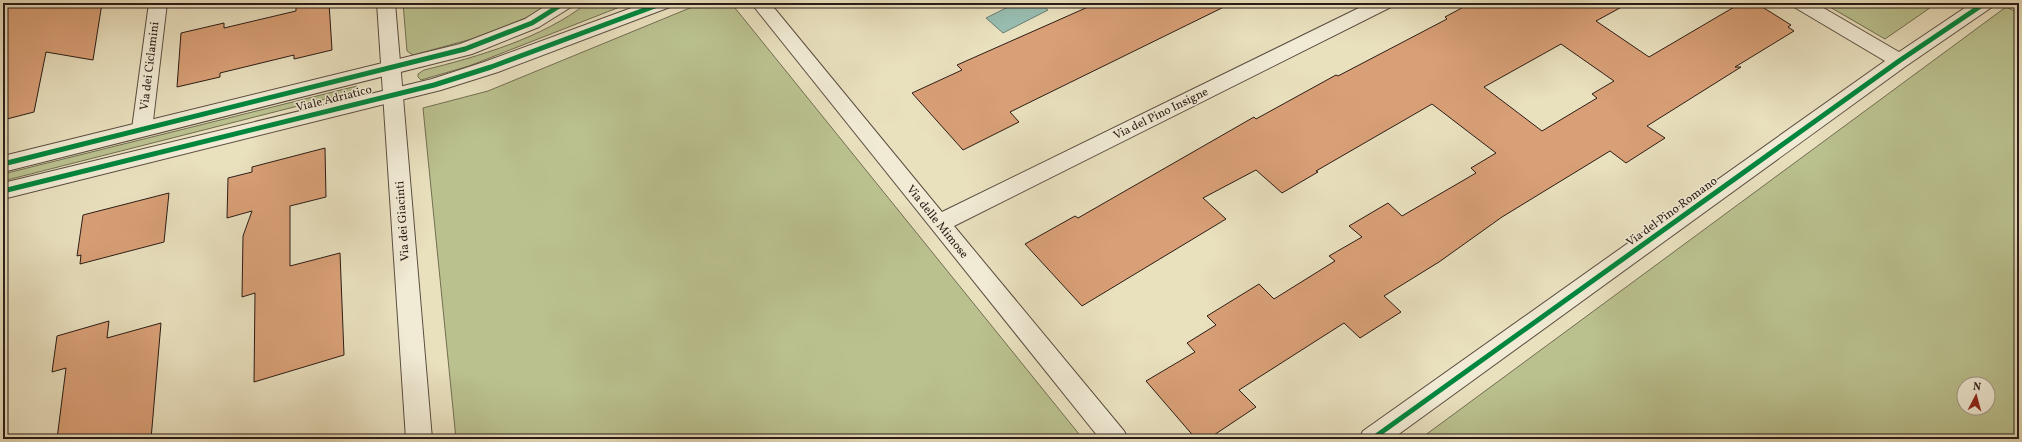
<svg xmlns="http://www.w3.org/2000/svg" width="2022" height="442" font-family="Vollkorn,serif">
  <rect width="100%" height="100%" fill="#e9e0be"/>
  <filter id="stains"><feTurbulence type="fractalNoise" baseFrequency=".005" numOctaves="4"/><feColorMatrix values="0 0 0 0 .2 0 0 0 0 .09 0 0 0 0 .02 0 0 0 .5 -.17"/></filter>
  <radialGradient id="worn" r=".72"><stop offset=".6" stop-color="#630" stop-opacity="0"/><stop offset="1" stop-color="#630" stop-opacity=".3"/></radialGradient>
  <!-- green -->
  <g fill="#bac18f" stroke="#726e52" fill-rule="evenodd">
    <polygon points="403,3 554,3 526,18 472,39 413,55 407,51"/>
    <path d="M587 3H630L469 66 421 80 418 77V74L424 70C477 57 543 38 587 3Z"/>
    <polygon points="702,3 731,3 1083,439 456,439 423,108 488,91"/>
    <polygon points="1823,3 1937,3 1885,39"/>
    <path d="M2006 7 2019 13V439H1420ZM1964 384H1988V408H1964Z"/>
    <polygon points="357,86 357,91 3,181 3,174"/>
  </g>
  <!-- water -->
  <polygon fill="#97bdb1" stroke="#6c7d73" points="1016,3 1040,3 1048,10 1003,33 986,18"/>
  <!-- building -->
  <g fill="#d9a077" stroke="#2b1c16" fill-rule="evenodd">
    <polygon points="3,3 102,3 93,60 46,52 34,112 3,120"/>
    <polygon points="313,3 329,3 332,50 294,59 294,55 220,73 220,77 177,87 181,33 224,23 224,28 296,11 296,7"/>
    <polygon points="1097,3 1232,3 1010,112 1019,122 963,150 912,93 962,70 957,65"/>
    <path d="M1471 3H1629L1596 21 1649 57 1741 3H1756L1791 25 1788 27 1794 31 1735 67H1741L1647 126 1665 138 1626 163 1610 151 1502 217 1439 262 1384 296 1401 312 1360 338 1344 323 1239 390 1256 407 1208 439H1196L1146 381 1195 352 1187 343 1216 325 1207 316 1259 284 1274 299 1335 261 1329 256 1362 237 1349 226 1388 203 1402 216 1476 173 1471 168 1496 153 1432 104 1316 171 1318 172 1282 193 1256 170 1203 198 1226 219 1082 306 1025 244 1075 216 1078 218 1254 117 1256 119 1336 75 1338 76 1447 19 1445 17ZM1561 44 1614 81 1592 94 1597 98 1542 131 1484 87Z"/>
    <polygon points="325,148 326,197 290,206 290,266 340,253 344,355 254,382 255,293 242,297 243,236 252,211 227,218 228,178 252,172 252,167"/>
    <polygon points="169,193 164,242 80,264 81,255 77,256 83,215"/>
    <polygon points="109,321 107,338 161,323 151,439 57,439 66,368 52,372 57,336"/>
  </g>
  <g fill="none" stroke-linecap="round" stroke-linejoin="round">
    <!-- minor casing -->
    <g stroke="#5a4d40" stroke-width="2">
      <g id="minor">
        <polygon points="149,3 167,3 152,129 149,134 142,136 135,134 132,129"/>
        <polygon points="377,3 395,3 432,439 406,439"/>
        <polygon points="751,3 770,3 942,212 1369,3 1393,3 1391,7 954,226 1124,431 1128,439 1100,439"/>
        <polygon points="1792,3 1815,3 1899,52 1972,3 1994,3 1992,7 1906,66 1392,439 1359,439 1363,431 1885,61 1794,7"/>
      </g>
    </g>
    <!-- tertiary casing -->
    <g stroke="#5a4d40" stroke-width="2">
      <g id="tertiary">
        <polygon points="550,3 573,3 571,7 539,27 472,54 3,172 3,156 460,44 525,19"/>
        <polygon points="645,3 672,3 670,7 498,72 441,90 3,199 3,183 432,79 484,62"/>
      </g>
    </g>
    <!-- minor -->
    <use href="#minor" fill="#f1ebd5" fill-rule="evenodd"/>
    <!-- tertiary -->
    <use href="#tertiary" fill="#f1ebd5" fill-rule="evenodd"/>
    <!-- cycleway casing -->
    <g stroke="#f1ebd5" stroke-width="8">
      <g id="cycleway">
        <polyline points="3,164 465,49 532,23 564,3"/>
        <polyline points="3,191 434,85 491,67 663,3"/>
        <polyline points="1372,439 1899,61 1985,3"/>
      </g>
    </g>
    <!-- cycleway -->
    <use href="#cycleway" stroke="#00873e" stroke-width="5"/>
  </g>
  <g text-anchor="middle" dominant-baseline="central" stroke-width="3" stroke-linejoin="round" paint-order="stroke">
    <!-- street labels -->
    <g font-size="12" fill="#2b1c16" stroke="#f1ebd5">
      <text transform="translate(150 66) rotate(-83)">Via dei Ciclamini</text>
      <text transform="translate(334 99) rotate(-14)">Viale Adriatico</text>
      <text transform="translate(1161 114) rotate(-26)">Via del Pino Insigne</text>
      <text transform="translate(1672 212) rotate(-36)">Via del Pino Romano</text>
      <text transform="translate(403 221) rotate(-94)">Via dei Giacinti</text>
      <text transform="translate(937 222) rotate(51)">Via delle Mimose</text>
    </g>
  </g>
  <!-- margin -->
  <rect width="2022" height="442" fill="none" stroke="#e9e0be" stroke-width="16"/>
  <rect x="4" y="4" width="2014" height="434" fill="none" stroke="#2b1c16" stroke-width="2"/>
  <rect x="8" y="8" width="2006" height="426" fill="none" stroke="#2b1c16"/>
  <!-- north arrow -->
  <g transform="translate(1976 396) rotate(6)"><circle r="19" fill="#f1ebd5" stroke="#a29889"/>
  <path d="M0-3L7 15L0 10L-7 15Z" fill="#8f2418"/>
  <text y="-6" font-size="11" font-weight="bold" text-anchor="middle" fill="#2b1c16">N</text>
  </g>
  <rect width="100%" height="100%" filter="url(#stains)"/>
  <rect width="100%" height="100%" fill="url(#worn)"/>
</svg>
